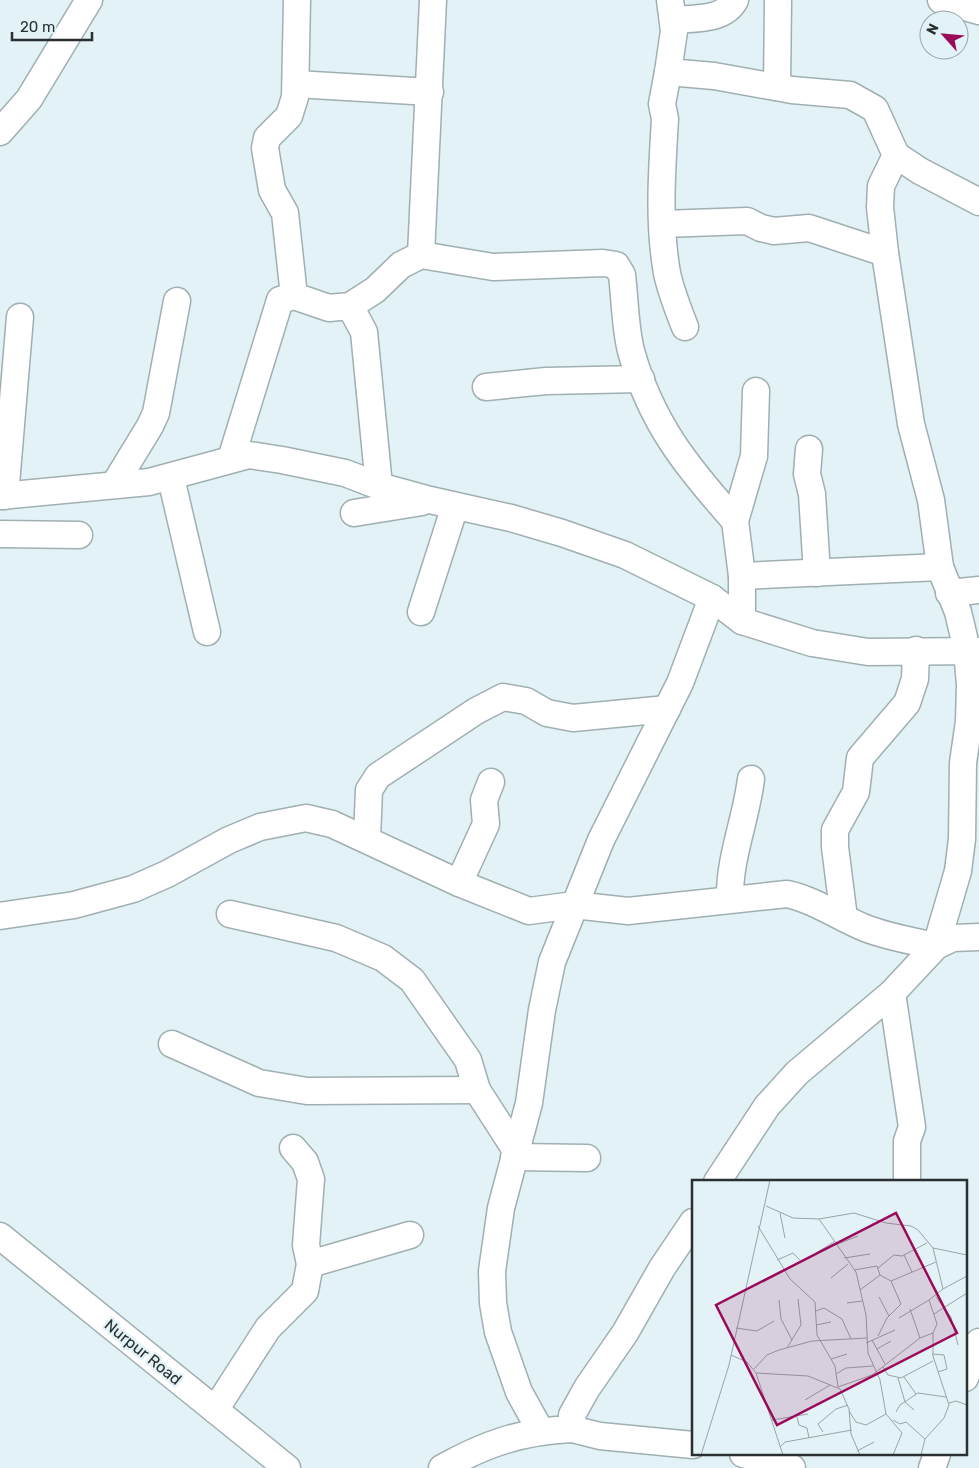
<svg xmlns="http://www.w3.org/2000/svg" width="979" height="1468" font-family="Rubik,sans-serif">
  <rect width="100%" height="100%" fill="#e2f2f6"/>
  <g fill="none" stroke-linecap="round" stroke-linejoin="round">
    <!-- minor casing -->
    <g stroke="#a0afb2" stroke-width="29">
      <g id="minor">
        <polyline points="670,0 674,31 668,72 714,76 792,90 850,95 875,109 896,155 920,171 979,202"/>
        <polyline points="941,0 979,11"/>
        <path d="M673 20C694 18 724 21 735 0"/>
        <path d="M668 72 662 104 665 119C662 169 658 223 667 273 671 292 678 309 685 327"/>
        <polyline points="296,84 430,92"/>
        <polyline points="777,87 778,0"/>
        <polyline points="0,132 29,99 89,0"/>
        <polyline points="663,224 747,221 761,228 774,231 809,228 885,253"/>
        <polyline points="421,255 433,0"/>
        <polyline points="294,296 285,213 272,190 265,148 267,138 289,116 295,97 297,0"/>
        <polyline points="350,306 364,332 379,486"/>
        <polyline points="486,387 546,381 641,379"/>
        <polyline points="809,449 807,474 812,494 817,573"/>
        <path d="M231 459 280 300 294 296 329 308 350 306 375 290 401 265 421 255 493 267 603 263 616 265 622 275C625 300 625 327 631 351 651 423 687 467 735 521"/>
        <polyline points="171,478 207,632"/>
        <polyline points="114,485 150,426 156,413 177,301"/>
        <polyline points="0,496 149,482 249,455 282,460 345,473 379,486 430,500 511,518 562,533 625,555 712,598 742,621 812,643 868,652 979,651"/>
        <polyline points="5,496 20,317"/>
        <polyline points="354,513 422,502"/>
        <polyline points="0,534 79,535"/>
        <polyline points="742,576 940,567"/>
        <polyline points="949,593 979,590"/>
        <polyline points="421,612 455,506"/>
        <polyline points="742,621 742,576 735,521 754,456 756,391"/>
        <polyline points="367,838 369,790 378,776 476,711 503,697 526,701 547,713 573,718 667,709"/>
        <polyline points="459,883 486,824 484,800 491,782"/>
        <path d="M730 899C729 858 746 820 751 779"/>
        <polyline points="230,914 336,938 383,958 412,980 468,1060 477,1090 515,1149"/>
        <path d="M0 916 74 905 133 889 167 874 229 840 260 827 306 818 332 824 459 883 529 911 574 905 628 911 787 894C815 900 838 917 865 928 888 937 912 941 936 946L958 871 962 839 963 763 969 721 970 685 967 650 958 612 940 567 931 500 911 424 885 253 880 207 881 186 896 155"/>
        <polyline points="844,918 835,847 835,830 856,792 860,758 907,703 915,679 916,650"/>
        <polyline points="892,993 912,1127 907,1141 907,1182"/>
        <polyline points="172,1044 259,1083 307,1091 477,1090"/>
        <polyline points="514,1157 587,1158"/>
        <polyline points="717,1182 767,1106 797,1073 892,993 936,946 953,938 979,937"/>
        <polyline points="0,1236 287,1468"/>
        <polyline points="310,1264 410,1235"/>
        <polyline points="965,1378 979,1342"/>
        <polyline points="215,1410 268,1328 305,1291 310,1264 306,1245 311,1179 305,1162 293,1148"/>
        <polyline points="572,1429 600,1436 693,1445"/>
        <polyline points="540,1430 519,1392 498,1332 493,1303 492,1271 501,1208 529,1103 542,1010 552,962 601,840 680,683 712,598"/>
        <polyline points="743,1454 792,1468"/>
        <path d="M442 1468C485 1444 522 1431 572 1429V1415L587 1388 625 1333 662 1268 693 1222"/>
        <polyline points="932,1468 937,1454"/>
      </g>
    </g>
    <!-- minor -->
    <use href="#minor" stroke="#fff" stroke-width="26"/>
  </g>
  <g text-anchor="middle" dominant-baseline="central" stroke-width="5" stroke-linejoin="round" paint-order="stroke">
    <!-- street labels -->
    <g font-size="16" fill="#2a3031" stroke="#e2f2f6">
      <text transform="translate(143 1352) rotate(39)">Nurpur Road</text>
    </g>
  </g>
  <!-- overview -->
  <g transform="translate(692 1180)">
    <rect width="275" height="275" fill="#e2f2f6"/>
    <path fill="none" stroke="#98a4a7" stroke-width="1" d="M74 26 101 38 127 39 164 92 174 135 176 173 188 200 194 234 210 253 201 275M88 33 93 58M127 39 162 33 194 43 219 46 226 50 241 68 275 75M66 46 98 99 123 122 125 155 143 186 146 207 180 195 228 158 241 153M143 65 166 56M124 73 142 62M212 75 220 92M152 78 178 74M85 80 101 73 108 80M186 88 202 75 210 76 235 63M162 90 185 86 188 95 199 101 209 124 195 138 186 156M139 98 156 84M199 101 244 82M251 109 275 96M168 110 188 95M187 117 197 136M244 117 259 137 266 165M87 120 89 139 100 160M155 123 170 121M218 129 228 158M124 131 132 128 150 139 159 159M242 134 275 113M207 138 237 120M124 145 139 142M44 148 65 151 82 141M180 160 193 184M174 163 203 150M95 168 109 145 106 119M185 169 199 161M240 174 252 175 255 189 246 192M39 175 55 182 64 193 116 196 148 209 157 229 159 254 168 275M139 179 155 174M191 187 196 195 209 198 241 181M62 189 75 175 87 170 120 161 175 158M64 193 91 275M144 194 154 188 181 186M212 197 224 214M206 198 213 222 222 230M113 220 138 205M257 223 264 221 275 225M157 231 164 242 174 245 194 234M204 232 208 225 226 213 254 217M105 237 107 245 115 248 117 258M80 240 116 234M201 240 208 244 214 242 233 259M131 252 126 244 144 229 156 225M88 267 93 262 160 250M165 271 182 262M9 275 37 185 78 0M229 275 233 259 252 238 257 225 241 176V153L245 144 237 120 251 109 241 68"/>
    <path fill="#9b0a5a" fill-opacity="0.15" stroke="#9b0a5a" stroke-width="2.5" d="M204 33 265 153 85 245 24 125Z"/>
    <rect width="275" height="275" fill="none" stroke="#2a3031" stroke-width="2.5"/>
  </g>
  <!-- north arrow -->
  <g transform="translate(944 35) rotate(297)"><circle r="24" fill="#e2f2f6" stroke="#98a4a7"/>
  <path d="M0-4L9 19L0 12L-9 19Z" fill="#9b0a5a"/>
  <text y="-8" font-size="14" font-weight="bold" text-anchor="middle" fill="#2a3031">N</text>
  </g>
  <!-- scale -->
  <path d="M12 32v8h80v-8" fill="none" stroke="#2a3031" stroke-width="2.5"/>
  <text x="20" y="32" font-size="15" fill="#2a3031" stroke="#e2f2f6" stroke-width="4" paint-order="stroke">20 m</text>
</svg>
